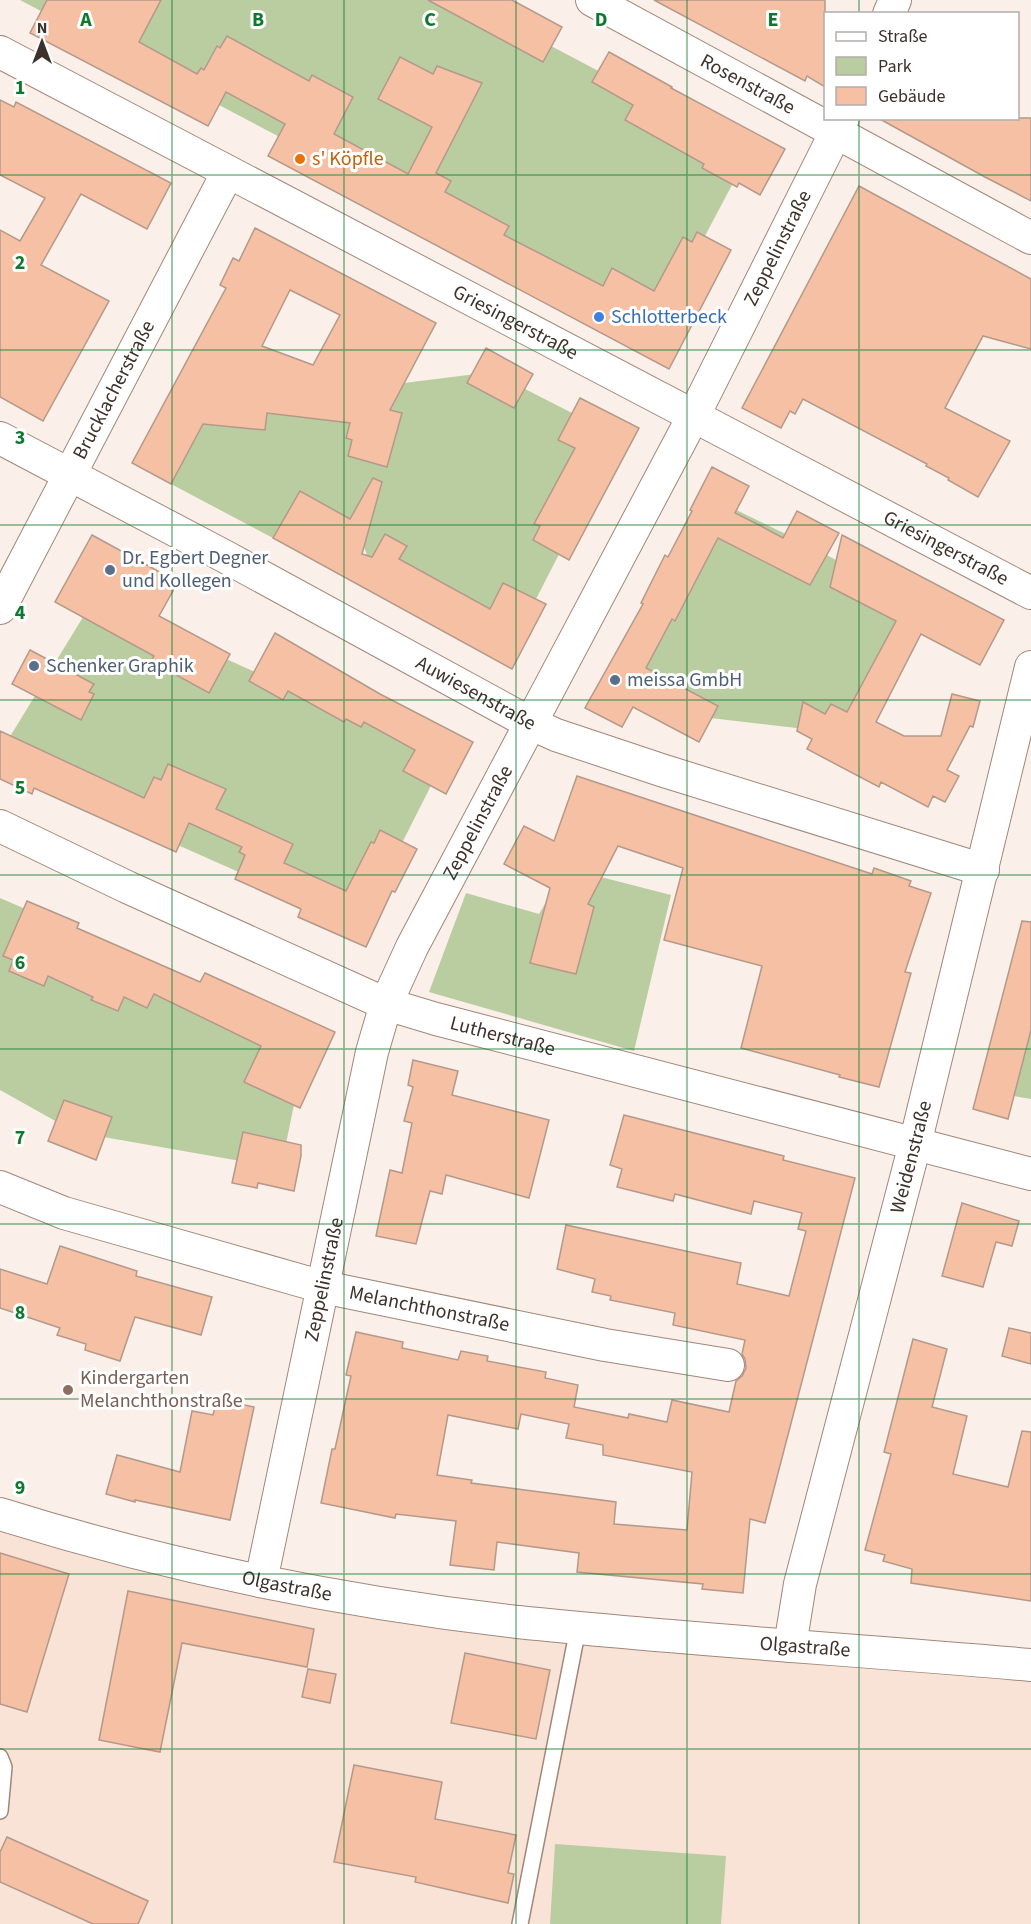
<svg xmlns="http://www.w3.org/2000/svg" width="1031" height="1924" font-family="'Source Sans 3',sans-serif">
  <rect width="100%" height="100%" fill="#fbefe9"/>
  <!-- industrial -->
  <polygon fill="#f9e3d6" points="0,1514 261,1581 1031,1665 1031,1924 0,1924"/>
  <!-- green -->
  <g fill="#bacda1">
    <polygon points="20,0 464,0 750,151 653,334"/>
    <polygon points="492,372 619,437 510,650 376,581 362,541 309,512 273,538 171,484 178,422 308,395"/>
    <polygon points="724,504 804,543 932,611 831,732 693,716 619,690"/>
    <polygon points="94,599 445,758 360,926 0,766 0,753"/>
    <polygon points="566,868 671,895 634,1051 429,992 466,893 539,914"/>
    <polygon points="0,898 309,1032 281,1168 75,1132 0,1090"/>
    <polygon points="1031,956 1031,1099 996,1093"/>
    <polygon points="555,1844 726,1856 721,1924 550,1924"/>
  </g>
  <!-- building -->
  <g fill="#f5c0a3" stroke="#b4998a" stroke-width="1.5" fill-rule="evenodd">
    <polygon points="47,0 161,0 139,42 197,74 201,68 204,70 217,46 220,48 227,36 309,81 312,75 353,97 334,134 408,174 432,127 378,99 400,57 433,74 437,66 482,83 436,173 451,181 445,192 509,226 504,235 603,286 612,268 654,291 683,237 692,242 697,232 731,250 669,369 268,156 285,124 226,92 208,126 30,33"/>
    <polygon points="428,0 512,0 562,27 543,62"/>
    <polygon points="654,0 825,0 825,87 807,76 805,81"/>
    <polygon points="609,52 672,87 671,88 785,149 760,195 739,183 737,187 702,168 704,164 625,120 633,105 592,82"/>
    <polygon points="0,100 14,107 16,102 171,183 147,229 81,194 41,265 109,301 43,421 0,397 0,230 20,241 45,198 0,175"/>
    <polygon points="878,118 1031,118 1031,201 985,177"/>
    <polygon points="859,186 1031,279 1031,349 983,336 945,408 1010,441 978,497 948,480 949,478 926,466 927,464 803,399 795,414 790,411 781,428 742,408"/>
    <path d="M255 228 436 323 390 410 402 413 387 467 348 456 352 440 346 438 350 423 267 413 265 430 203 424 171 484 132 463 226 288 220 285 233 258 239 261ZM290 290 340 315 313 365 262 346Z"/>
    <polygon points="486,348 533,374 514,408 467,383"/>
    <polygon points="580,398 639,428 569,560 533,540 540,526 534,524 575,448 558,440"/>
    <polygon points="712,467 749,486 735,513 759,525 783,538 797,511 839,533 810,585 718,538 675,621 672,619 646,668 718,706 699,742 633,707 622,727 585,708 643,604 641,603 665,555 668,557 692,511 690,510"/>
    <polygon points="373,478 382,482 362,554 372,557 385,534 407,546 399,559 490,609 503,583 546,604 512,669 273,538 300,491 350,519"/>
    <polygon points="92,535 178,582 159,616 230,654 209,693 151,661 154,656 55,602"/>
    <polygon points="842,535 1004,620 980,665 921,634 876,722 904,736 941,736 952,694 980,701 973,727 970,726 947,770 959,776 945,802 933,796 928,807 881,782 879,787 807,749 812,739 797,731 803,702 825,714 831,704 847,712 896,621 830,587"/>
    <polygon points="275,633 380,694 473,742 446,794 403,771 415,750 364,722 361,727 346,719 344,722 288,691 283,700 249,681"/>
    <polygon points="30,650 94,684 89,692 94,694 81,720 12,684"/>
    <polygon points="0,731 144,798 154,777 161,780 168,764 226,789 216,809 293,844 284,863 346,891 371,842 374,843 380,830 417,849 395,892 392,891 366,947 298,917 301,909 235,879 245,855 239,852 242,847 189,823 176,852 34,788 32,794 0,779"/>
    <polygon points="577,776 872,874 874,868 911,881 909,886 931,893 905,972 911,973 879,1087 839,1077 840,1075 741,1048 762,966 664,940 683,868 618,846 588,904 594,907 576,974 530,963 550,888 504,864 524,826 554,841"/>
    <polygon points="27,901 79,923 77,928 200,982 205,973 335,1032 300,1108 244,1082 261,1046 154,994 147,1008 124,997 118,1011 91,1000 93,997 48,976 44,986 9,971 13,960 3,956"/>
    <polygon points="1022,921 1031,922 1031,1030 1008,1119 973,1109"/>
    <polygon points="413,1060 458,1071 452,1095 549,1120 529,1198 446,1175 442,1194 430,1191 416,1244 376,1236 390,1170 402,1173 412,1123 404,1121 413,1087 408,1085"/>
    <polygon points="64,1100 112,1117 96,1160 48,1141"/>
    <path d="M624 1115 784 1156 783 1160 855 1178 765 1523 750 1519 743 1593 702 1589 703 1584 577 1572 579 1553 497 1542 494 1570 450 1565 456 1521 396 1514 395 1518 321 1503 332 1449H335L351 1376 346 1375 356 1332 403 1342 402 1348 458 1360 461 1351 488 1356 487 1361 546 1372 545 1378 578 1385 574 1407 628 1418 629 1414 667 1422 672 1400 729 1412 736 1381 742 1376 746 1368 745 1359 742 1354 745 1340 673 1325 675 1313 610 1300 611 1296 592 1292 595 1279 557 1269 566 1225 741 1263 737 1284 789 1296 806 1231 798 1229 802 1213 754 1201 751 1214 675 1194 673 1201 617 1187 622 1169 610 1165ZM521 1414 569 1424 566 1438 603 1445V1455L692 1472 687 1530 614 1524 616 1502 471 1483 472 1480 437 1475 448 1415 518 1429Z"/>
    <polygon points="243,1132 301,1145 301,1156 294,1191 258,1183 257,1188 232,1183"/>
    <polygon points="962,1203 1019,1221 1012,1246 996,1242 983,1287 942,1276"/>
    <polygon points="60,1246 137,1271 136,1276 212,1297 201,1335 135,1317 120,1361 85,1350 86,1344 57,1335 60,1328 0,1308 0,1269 47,1284"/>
    <polygon points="1009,1328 1031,1333 1031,1364 1002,1356"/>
    <polygon points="913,1339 947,1349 932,1407 967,1416 953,1474 1008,1487 1022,1431 1031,1432 1031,1601 911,1583 912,1569 883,1561 885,1555 865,1550 891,1454 884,1452"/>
    <polygon points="217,1399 254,1407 230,1520 135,1500 135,1502 106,1494 117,1455 180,1472 192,1411 213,1415"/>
    <polygon points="0,1553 69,1574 27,1712 0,1704"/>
    <polygon points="128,1591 314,1629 307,1667 182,1643 160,1752 99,1740"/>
    <polygon points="465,1653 550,1670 536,1739 451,1723"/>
    <polygon points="308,1669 336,1674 330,1703 302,1697"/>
    <polygon points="354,1765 442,1782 435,1819 516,1835 508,1873 514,1874 508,1903 415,1882 416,1877 334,1862"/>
    <polygon points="7,1837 148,1901 138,1924 93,1924 0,1882 0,1852"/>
  </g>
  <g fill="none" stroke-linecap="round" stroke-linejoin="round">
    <!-- service casing -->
    <g stroke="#a18779" stroke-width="18">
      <g id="service">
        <polyline points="0,1757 4,1767 0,1811"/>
        <polyline points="520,1924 578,1628"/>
      </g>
    </g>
    <!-- minor casing -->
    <g stroke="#a18779" stroke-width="34">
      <g id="minor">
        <path id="s1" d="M592 0 1031 238"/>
        <polyline points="889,14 895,0"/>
        <path id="s2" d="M0 52 1031 593"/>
        <path id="s3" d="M0 438 224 556 530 723 556 735 661 770 983 870"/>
        <path id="s4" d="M0 608 228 172"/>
        <path id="s5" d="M0 826 127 887 386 1004 436 1019 1031 1174"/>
        <path id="s6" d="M0 1187 64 1213 323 1287 605 1345 728 1365"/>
        <path id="s7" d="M0 1514C169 1567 343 1602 518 1622 689 1640 860 1650 1031 1665"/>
        <path id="s8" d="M261 1581 372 1052 386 1004 412 947 693 417 843 118"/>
        <path id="s9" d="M790 1646 800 1584 915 1144 1031 667"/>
      </g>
    </g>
    <!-- service -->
    <use href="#service" stroke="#fff" stroke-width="15"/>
    <!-- minor -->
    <use href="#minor" stroke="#fff" stroke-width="32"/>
  </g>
  <!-- grid -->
  <path fill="none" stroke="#0c792e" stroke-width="1.5" stroke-opacity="0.55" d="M172 0V1924M344 0V1924M516 0V1924M687 0V1924M859 0V14M859 118V1924M0 175H1031M0 350H1031M0 525H1031M0 700H1031M0 875H1031M0 1049H1031M0 1224H1031M0 1399H1031M0 1574H1031M0 1749H1031"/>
  <!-- markers -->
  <circle fill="#e8710a" stroke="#fff" stroke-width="2" cx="300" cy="159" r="6"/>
  <circle fill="#3f7fe0" stroke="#fff" stroke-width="2" cx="599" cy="317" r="6"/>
  <g fill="#5c6f8a" stroke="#fff" stroke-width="2">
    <circle cx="110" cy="570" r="6"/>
    <circle cx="34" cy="666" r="6"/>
    <circle cx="615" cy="680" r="6"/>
  </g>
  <circle fill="#8d6e63" stroke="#fff" stroke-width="2" cx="68" cy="1390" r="6"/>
  <g text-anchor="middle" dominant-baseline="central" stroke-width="6" stroke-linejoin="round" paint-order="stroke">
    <!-- street labels -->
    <g font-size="20" fill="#3c312b" stroke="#fff">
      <text stroke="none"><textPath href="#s1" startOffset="177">Rosenstraße</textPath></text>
      <text stroke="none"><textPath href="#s8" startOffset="1442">Zeppelinstraße</textPath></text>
      <text stroke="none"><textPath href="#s2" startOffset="582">Griesingerstraße</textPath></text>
      <text stroke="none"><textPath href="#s4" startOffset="246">Brucklacherstraße</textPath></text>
      <text stroke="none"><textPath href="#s2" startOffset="1068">Griesingerstraße</textPath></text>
      <text stroke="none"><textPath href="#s3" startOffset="540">Auwiesenstraße</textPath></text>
      <text stroke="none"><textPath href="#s8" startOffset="794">Zeppelinstraße</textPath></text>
      <text stroke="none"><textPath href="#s5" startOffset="546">Lutherstraße</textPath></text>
      <text stroke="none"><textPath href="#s9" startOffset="504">Weidenstraße</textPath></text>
      <text stroke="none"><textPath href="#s8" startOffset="308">Zeppelinstraße</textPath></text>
      <text stroke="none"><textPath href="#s6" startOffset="447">Melanchthonstraße</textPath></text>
      <text stroke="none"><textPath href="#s7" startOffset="296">Olgastraße</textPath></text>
      <text stroke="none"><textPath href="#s7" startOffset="818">Olgastraße</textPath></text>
    </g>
    <!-- food labels -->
    <g font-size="20" fill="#c56008" stroke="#fff" text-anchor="start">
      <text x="312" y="159">s' Köpfle</text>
    </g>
    <!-- shop labels -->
    <g font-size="20" fill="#366cbe" stroke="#fff" text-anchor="start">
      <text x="611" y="317">Schlotterbeck</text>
    </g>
    <!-- service labels -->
    <g font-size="20" fill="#4e5e75" stroke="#fff" text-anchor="start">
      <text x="122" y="558">Dr. Egbert Degner<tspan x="122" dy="23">und Kollegen</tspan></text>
      <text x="46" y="666">Schenker Graphik</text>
      <text x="627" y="680">meissa GmbH</text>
    </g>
    <!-- education labels -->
    <g font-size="20" fill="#785e54" stroke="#fff" text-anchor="start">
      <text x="80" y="1378">Kindergarten<tspan x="80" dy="23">Melanchthonstraße</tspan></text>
    </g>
  </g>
  <g font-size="20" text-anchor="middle" font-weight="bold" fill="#0c792e" stroke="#fff" stroke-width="6" stroke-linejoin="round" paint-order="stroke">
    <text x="86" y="26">A</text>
    <text x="258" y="26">B</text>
    <text x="430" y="26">C</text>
    <text x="601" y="26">D</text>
    <text x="773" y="26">E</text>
    <text x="20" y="94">1</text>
    <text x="20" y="269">2</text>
    <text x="20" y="444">3</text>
    <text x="20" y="619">4</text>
    <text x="20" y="794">5</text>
    <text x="20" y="969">6</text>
    <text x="20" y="1144">7</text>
    <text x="20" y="1319">8</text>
    <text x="20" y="1494">9</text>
  </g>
  <!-- legend -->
  <rect x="824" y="12" width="195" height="108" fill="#ffffff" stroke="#b1adaa" stroke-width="1.5"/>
  <rect x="836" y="32" width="30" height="9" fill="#ffffff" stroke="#b1adaa" stroke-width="1.5"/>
  <text x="878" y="42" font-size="18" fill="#3c312b">Straße</text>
  <rect x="836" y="57" width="30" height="18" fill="#bacda1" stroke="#b1adaa" stroke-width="1.5"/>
  <text x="878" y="72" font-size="18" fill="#3c312b">Park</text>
  <rect x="836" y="87" width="30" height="18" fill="#f5c0a3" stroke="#b1adaa" stroke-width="1.5"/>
  <text x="878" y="102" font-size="18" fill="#3c312b">Gebäude</text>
  <!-- north arrow -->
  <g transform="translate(42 42)" stroke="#ffffff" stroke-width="4.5" paint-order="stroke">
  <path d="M0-4.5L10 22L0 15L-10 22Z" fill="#3c312b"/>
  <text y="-9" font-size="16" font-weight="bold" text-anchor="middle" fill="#3c312b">N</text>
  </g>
</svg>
